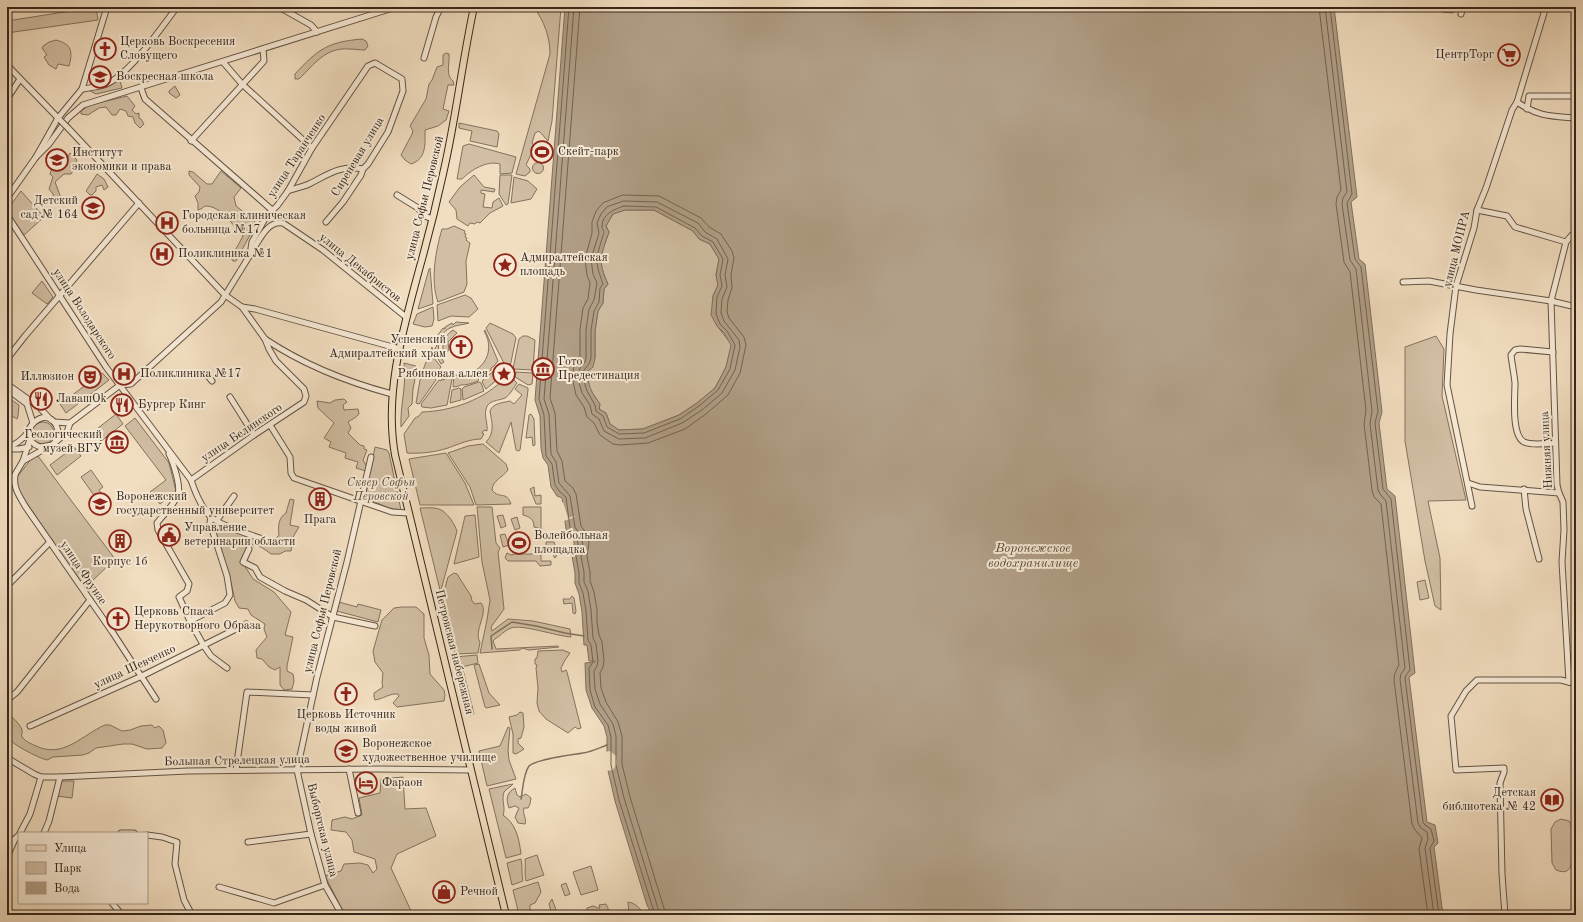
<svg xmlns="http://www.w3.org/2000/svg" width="1583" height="922" font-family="'Old Standard TT',serif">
  <rect width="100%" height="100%" fill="#f1ddbf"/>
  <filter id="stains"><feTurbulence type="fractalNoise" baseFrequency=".005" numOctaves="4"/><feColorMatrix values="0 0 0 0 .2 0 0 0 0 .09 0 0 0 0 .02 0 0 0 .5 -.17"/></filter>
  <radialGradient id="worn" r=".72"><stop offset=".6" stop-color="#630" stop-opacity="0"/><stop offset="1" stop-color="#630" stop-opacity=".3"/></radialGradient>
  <!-- green -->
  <g fill="#d1bea3" stroke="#83725f">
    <polygon points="96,7 98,20 7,33 7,21"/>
    <path d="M534 7H561L552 121 548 141 539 131 535 133 532 143 538 151 532 152 526 165 530 169V172L525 176 516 174 550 54C550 36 544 22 534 7Z"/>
    <polygon points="1429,7 1459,7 1453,13 1442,12"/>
    <path d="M362 39 366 41 368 46 365 50C359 50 355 49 349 49 325 47 314 65 299 79H295V74C318 49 328 42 362 39Z"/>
    <path d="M56 40C72 44 73 52 69 66L58 64 56 69 49 65 44 57 47 55 42 48 43 46 49 42Z"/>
    <path d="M446 53 449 54C450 63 445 75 453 81L454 85H448L443 109 449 111 446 120 438 126 425 130C425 143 427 159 411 164L405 160 401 155 412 134 413 131 410 126 426 99 429 84 432 80 437 67 443 65V55Z"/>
    <polygon points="126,73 120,81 122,88 96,94 88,90"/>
    <polygon points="175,86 180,95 176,98 169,93 169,91"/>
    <path d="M127 96 135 106 132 110 136 114 139 113V118L141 119 144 124 140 128 135 123 133 117 128 116 126 111 120 109 116 115H112L106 107 99 108 88 115 81 114V111C85 109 88 105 92 104 103 102 115 99 127 96Z"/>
    <polygon points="459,123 497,131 499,134 497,147 470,141 472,131 459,128"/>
    <path d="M469 144 516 157 512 173 500 174V164C487 160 471 170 462 179H457L463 146Z"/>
    <path d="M70 153 77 160C74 165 75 169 71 174H64L55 182 61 198 56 203 54 201 53 194 49 189 53 177 50 174 52 168 56 169 64 164Z"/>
    <circle cx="538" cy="168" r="5.5"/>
    <path d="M189 171 193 172 207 184H212L221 171 241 188 234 197 236 206 255 221 252 227 250 235 236 261H233L231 258 243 236C232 225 222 206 205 206L201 209 198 210V203L195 196 199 192 200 187 189 175Z"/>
    <polygon points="97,174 104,179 108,187 104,190 102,185 96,187 96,191 92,195 90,195 86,191"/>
    <polygon points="474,175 484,187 495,189 494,192 481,190 481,193 485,194 483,207 492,208 493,202 499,198 503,206 490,213 480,223 477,222 475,224 470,223 468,226 457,219 456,210 449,202 460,187"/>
    <polygon points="500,175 512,175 508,204 506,205 499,194"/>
    <polygon points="514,177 528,181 537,189 531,199 511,203"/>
    <polygon points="21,191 44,217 24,235 7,213 7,210"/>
    <path d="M625 210H654L693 231 699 239 710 244 719 259 716 275 718 285 713 296 717 326 732 345 726 367 715 388 697 403 679 415 643 429 619 430 610 424 606 413 599 409 600 404 590 390 587 378 588 371 595 358V331L598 311 603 303 604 289 608 284C597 261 601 255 609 232L606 226 613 214Z"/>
    <path d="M454 226 465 231 464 233 466 234 465 237 467 238 466 240 470 243 466 261 467 284 464 292 438 302C430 281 436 249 442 229H447Z"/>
    <polygon points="430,268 433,304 418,309 429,269"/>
    <polygon points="42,281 53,297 47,304 32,293"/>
    <polygon points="465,295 471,298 478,309 469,317 451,316 438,321 437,305"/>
    <polygon points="433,307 434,319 432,326 425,327 413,324 417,314"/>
    <path d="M456 322 469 323C462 325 456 325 450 328 437 335 435 351 444 362L441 364 437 357 439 356 436 355 435 348 437 346 435 344 437 337H439L438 335 443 328 445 329V327L452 323 453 325Z"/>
    <polygon points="490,323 513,334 516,338 510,367 506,367 486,328"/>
    <path d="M453 330 457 333 448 342 449 350 444 354C441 344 444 336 453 330Z"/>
    <path d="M485 330 498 361 494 366 491 368V370L482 378H479L478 381C471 384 466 385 460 385L459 386 453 387 454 375C479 378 498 354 484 331Z"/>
    <polygon points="523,336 527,336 535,340 533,370 513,369 519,339"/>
    <polygon points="1436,336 1444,349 1442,396 1466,500 1428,501 1440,558 1441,610 1435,606 1425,561 1405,441 1405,347"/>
    <polygon points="432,347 434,358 441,367 436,374 437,376 435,379 436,380 419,404 416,403 421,375"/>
    <path d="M404 363 416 366 417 369 413 389 412 404 408 408 409 416 401 427C400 405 407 385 404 363Z"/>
    <polygon points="495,370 504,374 486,389 482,382 483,380"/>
    <polygon points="516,372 533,373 532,384 528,385 515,377"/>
    <polygon points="102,373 109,380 66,413 60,404"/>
    <polygon points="450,373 453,374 447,405 431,408 422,407 421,404 439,380 441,381 442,379 444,380"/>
    <path d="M506 377 513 379 517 383C514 387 510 395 505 398 498 401 488 400 486 409 484 416 488 424 487 431L484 430 482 433 484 434 481 439C470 439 459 444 448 448 436 452 420 454 407 453L404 434 415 418 419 416 422 412C452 411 484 400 506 377Z"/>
    <polygon points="479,382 481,383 484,391 463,400 462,389 464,387"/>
    <path d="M519 384 528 388V390L520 450 518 451 516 450 511 422 499 453 486 442C495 433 492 423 490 411 493 403 502 403 510 401L514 404 522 395 515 389Z"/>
    <polygon points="459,388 461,389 461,400 450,403 452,390"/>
    <polygon points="7,397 19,405 18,416 17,419 7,413"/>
    <path d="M344 399 347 402 343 405 344 410 358 409 359 414C356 418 352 419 348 422L351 428 348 433 360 445 364 446V449L367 450 363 460 366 465V471L356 468 358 462 345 458 346 453 329 447 331 442 324 438 334 423 318 408 317 401 330 403 335 400Z"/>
    <polygon points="116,414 123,424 101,441 93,432"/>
    <polygon points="531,414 534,419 535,445 533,446 532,437 526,438 529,415"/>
    <polygon points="135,418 169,463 176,491 160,504 150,492 166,480 125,426"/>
    <circle cx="43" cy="433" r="11"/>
    <path d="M483 444 506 464 508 470C503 477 492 481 492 490 500 500 506 490 511 504L476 505 470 487 448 453 468 446Z"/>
    <polygon points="74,447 81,456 57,475 50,465"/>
    <polygon points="375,447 387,450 389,453 401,510 389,508 365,498"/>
    <polygon points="446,453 465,483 474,505 420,505 409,459"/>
    <polygon points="38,456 115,559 91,582 94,587 90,591 86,590 18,490 17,477 32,458"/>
    <polygon points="91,470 103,487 99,490 106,500 100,504 81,477"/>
    <polygon points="534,487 535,496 541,495 541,504 536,504 530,489"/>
    <path d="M290 499 294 500 290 525 299 527 293 537 291 551H285L280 554H271L261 547 250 544 241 560 253 579 274 592 291 612 285 635 293 637 287 666V671L293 674 294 681 292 689 284 690 280 685V667L275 670 269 667 262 659 257 658 256 650 267 637 264 629 265 624 251 615 248 609 239 608 235 601 230 578 214 527 216 525C235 531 252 540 271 544L279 535C278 527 278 518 286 513Z"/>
    <path d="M477 507H492L496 543 500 548 498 552 504 609 491 627 492 631 508 619 533 621 570 629 571 637C556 636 522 624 511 628 505 630 500 636 495 639L493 641 496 649 558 646 559 647 529 650 522 648 520 650 480 653 487 620 490 600 482 562Z"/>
    <path d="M523 507H541V529L534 527C534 519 530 517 523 515Z"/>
    <path d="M420 508C425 508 434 507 439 509 447 512 454 523 457 531L441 590H440Z"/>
    <polygon points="475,515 479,557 454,564 465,516"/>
    <polygon points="503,515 506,526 501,528 497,516"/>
    <polygon points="517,517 520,528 515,530 511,519"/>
    <polygon points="505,534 509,545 503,547 500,535"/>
    <polygon points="520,536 523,548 518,550 514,538"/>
    <polygon points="546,542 554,542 558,553 555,558 554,557 552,547 546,548"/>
    <polygon points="541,551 541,561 551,561 551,565 540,566 536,561 508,561 505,558 507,553 511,555 514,554 535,554"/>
    <path d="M454 573 457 574 471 596 472 601 475 604 481 603C489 613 473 631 480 642L478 653 455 654 442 599 448 577Z"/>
    <polygon points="1425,580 1429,598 1420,600 1417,582"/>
    <polygon points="572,596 574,598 576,611 575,614 573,613 572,603 564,604 563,599 570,599"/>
    <polygon points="339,602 357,607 358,604 381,610 378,622 337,611"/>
    <path d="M402 607H416L424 614V638L429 655 430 674 444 690 445 695 444 701 397 707 393 703 399 696 398 694C390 693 383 699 375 700L374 697V693L383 687 382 683 383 673 375 662 373 651 382 620 394 608Z"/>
    <polygon points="563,650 570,653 565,660 561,668 562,672 566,670 567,672 581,728 578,729 575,727 568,733 546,719 539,711 537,703 538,688 536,668 537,665 535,664 535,659 537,658 538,651"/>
    <polygon points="477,655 478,663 458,668 455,657"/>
    <polygon points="479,664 489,693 500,705 486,708 485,707 474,665"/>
    <polygon points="463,670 474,714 470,715 459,671"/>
    <polygon points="520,712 523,713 524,727 521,738 518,739 518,743 524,749 516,754 513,753 513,734 509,717 517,715"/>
    <path d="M7 714C12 716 20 724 22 730 23 733 20 735 23 738 26 742 32 744 36 746 63 759 82 735 105 725H110L122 731 130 730 141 726 152 725 155 728 159 726 163 730 166 743 162 748 147 749 132 744H123L96 748 89 753 83 755 53 757 47 760C39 758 10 744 7 736 5 731 7 720 7 714Z"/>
    <polygon points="508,727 510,728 508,750 509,760 516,779 487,786 479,751 500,746"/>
    <polygon points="403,777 405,809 426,808 436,836 397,854 391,868 413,915 345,915 325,876 341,871 344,864 360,863 368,865 373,873 377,869 375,859 354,852 352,840 346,832 331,830 332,820 345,817 352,819 362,815 359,798 380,793 381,779"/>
    <polygon points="63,781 74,781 72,798 57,796 60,782"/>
    <path d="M513 784C511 787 506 789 504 792 501 800 506 808 503 815 516 824 519 838 521 854L506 858 489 789Z"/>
    <path d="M515 788 517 795 520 797 526 794 531 798 530 804 528 808H524C522 814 527 818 525 824L518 823 515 817 519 808 515 806 509 808C506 799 506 793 515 788Z"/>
    <path d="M1561 819 1569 821C1574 828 1572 838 1572 846 1572 856 1575 878 1556 870L1552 863 1551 829 1555 822Z"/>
    <path d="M537 855 542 870 544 875 526 881C524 873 526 867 525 859Z"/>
    <path d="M521 859C523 867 521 873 523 881L512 885 507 863Z"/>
    <polygon points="591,866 598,890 581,895 573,872"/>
    <polygon points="538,882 541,892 535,903 530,905 530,909 535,915 519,915 513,890"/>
    <polygon points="566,883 570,894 565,896 561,885"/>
    <polygon points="552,899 558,915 552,915 549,904"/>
    <path d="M628 902C636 903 640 909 645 915H629Z"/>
    <polygon points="606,904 608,908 608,913 606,915 599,915 587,912 587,908 593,906 598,908 600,908 599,905"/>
  </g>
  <!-- water -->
  <path fill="#b19f87" stroke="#7f6f5c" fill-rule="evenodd" d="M565 7H1334L1357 197 1351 202 1359 259 1365 264 1382 412 1379 423 1387 489 1395 496 1415 673 1409 677 1427 822 1435 825 1438 843 1434 847 1443 915H652L647 905 615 801 607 766V737L604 726 592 708 586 690 585 663 595 662V661H589L587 645H584L582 612 579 594 575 583V573L572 556 574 545V541L568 534 566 529 562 498 557 496 551 487 548 465 543 458 541 448 540 416 535 400ZM625 210H654L693 231 699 239 710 244 719 259 716 275 718 285 713 296 711 315 717 326 724 333 731 345 726 367 715 388 697 403 679 415 643 429 619 430 610 424 606 413 599 409 600 404C592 393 587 385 588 371L593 367 595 358V331L598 311 603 303 604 289 608 284C597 261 601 255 609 232L606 226 613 214Z"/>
  <!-- pier -->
  <g fill="#f1ddbf">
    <polygon points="563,502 568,518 574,516 575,517 564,521 561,503"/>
    <polygon points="610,751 616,756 617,763 613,770 606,771 604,752"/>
  </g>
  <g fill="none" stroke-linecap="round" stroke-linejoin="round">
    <!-- shore -->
    <g stroke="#736251" stroke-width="1">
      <polyline points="569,7 539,399 544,415 546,456 552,464 555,485 560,492 566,497 570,528 577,539 578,544 576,556 579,573 579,583 583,593 586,611 588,640 591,645 593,662 589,668 590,690 595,707 608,725 611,737 611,765 619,800 655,915"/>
      <polyline points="574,7 544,399 549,414 551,454 556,462 559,483 570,496 575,527 582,539 583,546 581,557 584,572 584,582 588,591 591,610 593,638 596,644 598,661 597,666 594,671 595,689 600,704 613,724 616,736 616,765 624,798 660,915"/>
      <polyline points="580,7 550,398 555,413 557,451 562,461 565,481 573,488 576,494 581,526 587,534 589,542 587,557 590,572 590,581 594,592 597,610 597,623 599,635 602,642 604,661 603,667 600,673 601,688 606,702 618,722 622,736 622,764 630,797 666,915"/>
      <polyline points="1319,7 1341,190 1337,197 1336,204 1344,262 1350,272 1366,410 1364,424 1372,490 1374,497 1381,504 1399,665 1395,673 1394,680 1412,824 1415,830 1422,838 1419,849 1428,915"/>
      <polyline points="1325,7 1347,192 1343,198 1342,204 1350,260 1356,269 1372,411 1370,424 1378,490 1380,494 1386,501 1405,668 1401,674 1400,679 1418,823 1421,828 1427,832 1428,839 1425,848 1434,915"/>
      <polyline points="1330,7 1352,194 1347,203 1355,259 1361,267 1378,411 1375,423 1383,489 1391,499 1410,670 1406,675 1405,678 1423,822 1425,825 1431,829 1434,841 1430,848 1439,915"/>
      <polygon points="623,195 659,196 701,218 709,227 721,234 732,251 734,258 731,275 732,288 728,300 727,312 729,318 744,337 746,345 740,373 728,395 706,414 685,429 648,443 620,445 613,444 600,435 594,423 587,417 584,407 576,395 572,377 574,366 580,357 580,329 583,308 588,299 590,283 587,275 585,259 592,233 592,222 596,211 603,203"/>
      <polygon points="624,201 657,202 698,223 705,232 717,239 728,259 725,275 727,287 722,299 721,313 724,321 739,340 740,347 735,370 722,393 702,410 682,423 645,438 619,439 604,431 599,419 592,414 590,405 582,393 578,379 580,368 585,362 586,358 586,330 589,309 594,300 597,283 593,274 591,259 599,233 597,223 601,214 607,207"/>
      <path d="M624 206 656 207 695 228 702 236 713 242 723 259 720 275 722 286 717 297 716 314 720 324 727 331 735 345 730 369 718 390 699 406 680 419 644 433 619 434 607 427 603 416 596 411 595 405 587 391 583 378 584 370 589 364 591 358V330L594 311 599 302 600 288 603 284C594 259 596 260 603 235 605 231 602 230 602 226 602 214 615 209 624 206Z"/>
    </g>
    <!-- stream -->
    <g stroke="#7f6f5c" stroke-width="1.5">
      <polyline points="492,649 491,636 512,622 536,626 565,633 584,636"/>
      <path d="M521 799C523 790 523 774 529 766 536 759 573 755 583 753 591 752 599 748 607 745"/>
    </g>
    <!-- minor casing -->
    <g stroke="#645444" stroke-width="7">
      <g id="minor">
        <polyline points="10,7 11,9"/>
        <polyline points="279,7 311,25 317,32"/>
        <polyline points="1461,14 1463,7"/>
        <polyline points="424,58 436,17 441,7"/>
        <polyline points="223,62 242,84 312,148"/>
        <polyline points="7,65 60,120"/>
        <polyline points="141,88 145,99 272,210"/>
        <path d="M82 89C89 88 97 87 104 85 128 77 161 28 177 7"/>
        <polyline points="7,99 20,79"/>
        <path d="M1517 102C1539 117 1550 116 1576 118"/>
        <polyline points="1527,109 1529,96 1576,96"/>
        <polyline points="68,128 225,295 242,307 255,309 400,349"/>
        <polyline points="191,141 264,61 263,49"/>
        <polyline points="36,157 49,144 68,118 83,105 396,7"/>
        <path d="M288 191C295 188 303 187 309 184 329 174 340 165 363 169"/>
        <polyline points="397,195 418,208 423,215 432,219"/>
        <polyline points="7,198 36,157 58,118 82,89 107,7"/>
        <polyline points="1477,210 1507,216 1515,227 1566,242 1572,235 1576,235"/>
        <path d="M7 215 106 367 191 480C195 492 201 507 210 516 218 525 248 534 260 538"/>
        <polyline points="1566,242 1551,301 1557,485 1559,493 1563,502 1564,530 1562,562 1569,682"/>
        <path d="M251 253C259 241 267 220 283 223L323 250 406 317"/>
        <polyline points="1403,282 1429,281 1476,290 1551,301 1576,307"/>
        <path d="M265 339C304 365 347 382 392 394"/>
        <path d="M1553 352 1520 349 1515 350 1511 355C1512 364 1514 373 1515 383 1515 396 1511 435 1524 442 1533 446 1546 443 1555 443"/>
        <polyline points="7,359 25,336 139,203"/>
        <polyline points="207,375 212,381"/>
        <polyline points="7,384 39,407 51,420"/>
        <polyline points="7,389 27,404 33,423"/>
        <polyline points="230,397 254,435"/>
        <polyline points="54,422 70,423"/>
        <polyline points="270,425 290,457 291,473 294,478 392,512 408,513"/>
        <path d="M55 442 58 431C51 398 8 435 40 447L52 445 67 432 70 423 120 385 131 384 221 302 250 255 252 242 267 215 277 206 288 191 312 148 368 66 375 63 402 79 403 91 388 132 368 164 363 169 361 175 343 202 326 222"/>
        <path d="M7 447C17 445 23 439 29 431"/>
        <polyline points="7,449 19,449 29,447"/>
        <path d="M169 454C173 462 181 486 178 494 175 504 164 514 157 523L158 530 189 584 187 591 179 597 190 621 204 646 211 656 227 668"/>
        <polyline points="23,461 46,448"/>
        <path d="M15 475C13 488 19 495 25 506L113 633 156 699"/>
        <polyline points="191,480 254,435 304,402 306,396 304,389 276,361 269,349 265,339 242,307"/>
        <polyline points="1468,483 1480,487 1559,493"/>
        <polyline points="7,488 23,461 30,439"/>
        <polyline points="1524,489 1526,509 1539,559"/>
        <polyline points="1472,506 1447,385 1450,334 1456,286 1474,228 1477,210 1486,188 1512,110 1517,102 1544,13 1542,7"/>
        <polyline points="217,520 234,496"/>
        <polyline points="249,549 243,562 255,568 260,577 285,591 306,600 333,617 375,626"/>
        <polyline points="7,586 50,542"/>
        <polyline points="190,621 225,603 230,595 227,576 210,523 211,517"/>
        <polyline points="7,700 17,692 90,600"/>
        <polyline points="30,726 142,676 246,624"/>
        <polyline points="7,758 34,774 41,777 60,777 188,771 377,769 471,770"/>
        <polyline points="349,769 358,813"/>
        <polyline points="236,770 247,692 313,695"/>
        <polyline points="20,833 30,814 41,777"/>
        <polyline points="44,833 49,821 60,777"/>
        <polyline points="121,833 134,833"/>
        <polyline points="147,835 162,837 177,842 175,864 184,900 192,915"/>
        <polyline points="248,842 311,834"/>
        <polyline points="7,843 15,839 19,835"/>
        <polyline points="7,857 15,839"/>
        <polyline points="219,887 274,903 325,885"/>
        <polyline points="112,903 122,915"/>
        <polyline points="342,915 325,885 311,834 297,770 317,677 347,562 371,457"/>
        <polyline points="1505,915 1502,874 1500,783 1504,772 1504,768 1456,770 1451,716 1466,691 1477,680 1561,680 1576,684"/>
      </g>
    </g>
    <!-- major casing -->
    <g stroke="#35261b" stroke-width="8">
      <path id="major" d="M474 7C462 62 456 119 443 174 436 206 428 238 419 270 403 330 384 393 395 455L506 915"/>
    </g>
    <!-- minor -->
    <use href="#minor" stroke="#f6e9d5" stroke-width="5"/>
    <!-- major -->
    <use href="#major" stroke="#f1ddbf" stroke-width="6"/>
    <!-- minor-bridge casing -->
    <g stroke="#645444" stroke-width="7" stroke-linecap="butt">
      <polyline id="minor-bridge" points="60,120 68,128"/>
    </g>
    <!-- minor-bridge -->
    <use href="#minor-bridge" stroke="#f6e9d5" stroke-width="5"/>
  </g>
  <!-- icons -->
  <defs>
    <g id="church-ring" transform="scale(1.15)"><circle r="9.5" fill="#f6e9d5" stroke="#8f2418" stroke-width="1.5"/><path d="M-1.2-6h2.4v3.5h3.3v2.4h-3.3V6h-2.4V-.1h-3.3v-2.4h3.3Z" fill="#8f2418"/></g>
    <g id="supermarket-ring" transform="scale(1.15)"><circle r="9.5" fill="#f6e9d5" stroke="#8f2418" stroke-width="1.5"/><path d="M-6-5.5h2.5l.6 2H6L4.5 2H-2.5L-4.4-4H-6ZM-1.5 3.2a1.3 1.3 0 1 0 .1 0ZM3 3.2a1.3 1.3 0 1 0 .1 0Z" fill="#8f2418"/></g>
    <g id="school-ring" transform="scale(1.15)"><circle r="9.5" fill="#f6e9d5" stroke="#8f2418" stroke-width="1.5"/><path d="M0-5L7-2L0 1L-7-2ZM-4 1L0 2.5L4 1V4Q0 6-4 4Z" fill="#8f2418"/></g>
    <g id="stadium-ring" transform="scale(1.15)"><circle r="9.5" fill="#f6e9d5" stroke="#8f2418" stroke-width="1.5"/><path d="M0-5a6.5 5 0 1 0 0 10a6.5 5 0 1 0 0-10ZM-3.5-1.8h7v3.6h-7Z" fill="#8f2418"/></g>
    <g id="university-ring" transform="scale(1.15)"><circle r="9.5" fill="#f6e9d5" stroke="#8f2418" stroke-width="1.5"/><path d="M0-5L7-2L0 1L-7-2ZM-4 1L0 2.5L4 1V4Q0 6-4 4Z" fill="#8f2418"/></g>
    <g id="hospital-ring" transform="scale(1.15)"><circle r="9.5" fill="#f6e9d5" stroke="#8f2418" stroke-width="1.5"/><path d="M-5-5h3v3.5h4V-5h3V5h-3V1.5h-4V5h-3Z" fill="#8f2418"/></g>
    <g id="sight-ring" transform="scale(1.15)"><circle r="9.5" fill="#f6e9d5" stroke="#8f2418" stroke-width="1.5"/><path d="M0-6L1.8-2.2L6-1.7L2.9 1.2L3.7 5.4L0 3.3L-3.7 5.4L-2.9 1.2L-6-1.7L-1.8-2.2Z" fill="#8f2418"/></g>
    <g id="museum-ring" transform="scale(1.15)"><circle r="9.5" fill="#f6e9d5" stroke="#8f2418" stroke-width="1.5"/><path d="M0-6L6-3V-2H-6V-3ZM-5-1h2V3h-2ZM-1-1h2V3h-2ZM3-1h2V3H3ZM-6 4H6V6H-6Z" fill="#8f2418"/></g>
    <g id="theatre-ring" transform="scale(1.15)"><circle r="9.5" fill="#f6e9d5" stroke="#8f2418" stroke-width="1.5"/><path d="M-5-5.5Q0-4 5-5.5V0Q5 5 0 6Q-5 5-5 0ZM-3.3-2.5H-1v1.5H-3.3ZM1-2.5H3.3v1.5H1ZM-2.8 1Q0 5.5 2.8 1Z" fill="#8f2418"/></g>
    <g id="restaurant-ring" transform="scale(1.15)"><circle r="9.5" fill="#f6e9d5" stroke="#8f2418" stroke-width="1.5"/><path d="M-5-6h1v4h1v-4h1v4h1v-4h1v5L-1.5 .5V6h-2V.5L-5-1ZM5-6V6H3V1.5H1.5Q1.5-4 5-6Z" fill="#8f2418"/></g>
    <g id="building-ring" transform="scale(1.15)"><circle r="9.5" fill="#f6e9d5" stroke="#8f2418" stroke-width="1.5"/><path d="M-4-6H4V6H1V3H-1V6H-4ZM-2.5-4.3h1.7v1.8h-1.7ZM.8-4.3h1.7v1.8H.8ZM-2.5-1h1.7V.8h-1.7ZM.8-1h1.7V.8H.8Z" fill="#8f2418"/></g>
    <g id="civic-ring" transform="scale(1.15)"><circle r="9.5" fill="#f6e9d5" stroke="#8f2418" stroke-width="1.5"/><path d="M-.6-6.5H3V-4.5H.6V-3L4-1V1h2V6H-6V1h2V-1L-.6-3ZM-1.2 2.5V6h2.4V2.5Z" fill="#8f2418"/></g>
    <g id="hotel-ring" transform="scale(1.15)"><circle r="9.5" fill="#f6e9d5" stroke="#8f2418" stroke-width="1.5"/><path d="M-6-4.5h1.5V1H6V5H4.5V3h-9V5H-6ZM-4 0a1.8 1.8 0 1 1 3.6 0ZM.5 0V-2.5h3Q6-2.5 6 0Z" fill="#8f2418"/></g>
    <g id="library-ring" transform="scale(1.15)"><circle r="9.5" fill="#f6e9d5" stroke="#8f2418" stroke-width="1.5"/><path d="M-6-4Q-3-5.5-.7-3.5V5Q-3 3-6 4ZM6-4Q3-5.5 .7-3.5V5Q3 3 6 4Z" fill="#8f2418"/></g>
    <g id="shop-ring" transform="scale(1.15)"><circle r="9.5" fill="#f6e9d5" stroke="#8f2418" stroke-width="1.5"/><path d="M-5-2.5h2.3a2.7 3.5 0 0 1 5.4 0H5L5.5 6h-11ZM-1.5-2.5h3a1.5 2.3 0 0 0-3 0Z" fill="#8f2418"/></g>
  </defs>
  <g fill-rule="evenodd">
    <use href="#church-ring" x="105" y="49"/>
    <use href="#supermarket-ring" x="1509" y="55"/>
    <use href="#school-ring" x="100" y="77"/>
    <use href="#stadium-ring" x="542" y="152"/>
    <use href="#university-ring" x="57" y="160"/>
    <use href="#school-ring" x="93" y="208"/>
    <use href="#hospital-ring" x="167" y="223"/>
    <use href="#hospital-ring" x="162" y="254"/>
    <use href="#sight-ring" x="505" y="265"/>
    <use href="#church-ring" x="461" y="347"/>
    <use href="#museum-ring" x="543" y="369"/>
    <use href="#hospital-ring" x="124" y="374"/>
    <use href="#sight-ring" x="504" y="374"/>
    <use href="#theatre-ring" x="90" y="377"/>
    <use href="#restaurant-ring" x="41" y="399"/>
    <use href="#restaurant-ring" x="122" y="405"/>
    <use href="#museum-ring" x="117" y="442"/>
    <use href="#building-ring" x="320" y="499"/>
    <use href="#university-ring" x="100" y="504"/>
    <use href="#civic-ring" x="169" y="535"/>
    <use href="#building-ring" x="120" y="541"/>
    <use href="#stadium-ring" x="519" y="543"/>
    <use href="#church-ring" x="118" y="619"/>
    <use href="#church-ring" x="346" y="694"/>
    <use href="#university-ring" x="346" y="751"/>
    <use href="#hotel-ring" x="366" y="783"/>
    <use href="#library-ring" x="1552" y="800"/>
    <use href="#shop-ring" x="444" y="892"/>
  </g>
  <g text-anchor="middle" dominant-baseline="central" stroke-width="4" stroke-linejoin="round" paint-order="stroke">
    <!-- poi labels -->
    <g font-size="12" fill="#35261b" stroke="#f6e9d5" text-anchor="start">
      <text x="120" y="42">Церковь Воскресения<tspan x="120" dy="14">Словущего</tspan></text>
      <text x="1494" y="55" text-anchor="end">ЦентрТорг</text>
      <text x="116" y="77">Воскресная школа</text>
      <text x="558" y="152">Скейт-парк</text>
      <text x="72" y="153">Институт<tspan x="72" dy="14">экономики и права</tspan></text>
      <text x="78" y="201" text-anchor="end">Детский<tspan x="78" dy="14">сад № 164</tspan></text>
      <text x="182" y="216">Городская клиническая<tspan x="182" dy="14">больница №17</tspan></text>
      <text x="178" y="254">Поликлиника №1</text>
      <text x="520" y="258">Адмиралтейская<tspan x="520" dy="14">площадь</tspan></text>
      <text x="446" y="340" text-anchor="end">Успенский<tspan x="446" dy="14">Адмиралтейский храм</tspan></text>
      <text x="558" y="362">Гото<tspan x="558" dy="14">Предестинация</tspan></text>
      <text x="140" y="374">Поликлиника №17</text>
      <text x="488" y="374" text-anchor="end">Рябиновая аллея</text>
      <text x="74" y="377" text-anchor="end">Иллюзион</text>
      <text x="56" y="399">ЛавашOk</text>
      <text x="138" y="405">Бургер Кинг</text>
      <text x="102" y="435" text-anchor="end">Геологический<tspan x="102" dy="14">музей ВГУ</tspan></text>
      <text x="116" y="497">Воронежский<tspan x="116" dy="14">государственный университет</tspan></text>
      <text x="320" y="520" text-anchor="middle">Прага</text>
      <text x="184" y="528">Управление<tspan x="184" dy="14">ветеринарии области</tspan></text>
      <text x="534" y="536">Волейбольная<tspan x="534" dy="14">площадка</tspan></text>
      <text x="120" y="562" text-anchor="middle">Корпус 1б</text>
      <text x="134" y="612">Церковь Спаса<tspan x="134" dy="14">Нерукотворного Образа</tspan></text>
      <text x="346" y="715" text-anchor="middle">Церковь Источник<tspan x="346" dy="14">воды живой</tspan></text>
      <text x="362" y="744">Воронежское<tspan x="362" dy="14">художественное училище</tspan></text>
      <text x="382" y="783">Фараон</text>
      <text x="1536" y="793" text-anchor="end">Детская<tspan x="1536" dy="14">библиотека № 42</tspan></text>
      <text x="460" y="892">Речной</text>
    </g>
    <!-- street labels -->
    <g font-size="12" fill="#35261b" stroke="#f6e9d5">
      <text transform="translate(297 156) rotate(-57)">улица Таранченко</text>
      <text transform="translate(358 157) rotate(-59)">Сиреневая улица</text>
      <text transform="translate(425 198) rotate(-76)">улица Софьи Перовской</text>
      <text transform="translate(1457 249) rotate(-76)">улица МОПРА</text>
      <text transform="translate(360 268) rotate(39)">улица Декабристов</text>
      <text transform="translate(84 314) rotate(57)">улица Володарского</text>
      <text transform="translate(242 433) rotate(-34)">улица Белинского</text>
      <text transform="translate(1547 450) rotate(-93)">Нижняя улица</text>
      <text transform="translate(83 573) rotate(56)">улица Фрунзе</text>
      <text transform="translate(323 611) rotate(-76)">улица Софьи Перовской</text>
      <text transform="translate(454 652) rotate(76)">Петровская набережная</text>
      <text transform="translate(135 667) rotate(-25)">улица Шевченко</text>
      <text transform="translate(237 761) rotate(-1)">Большая Стрелецкая улица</text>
      <text transform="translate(322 830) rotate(76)">Выборгская улица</text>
    </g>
    <!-- park labels -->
    <g font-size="12" font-style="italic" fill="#5c4c3d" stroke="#f6e9d5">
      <text x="381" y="483">Сквер Софьи<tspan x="381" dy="14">Перовской</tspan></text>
    </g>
    <!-- water labels -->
    <g font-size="13" font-style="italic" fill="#5a4a3b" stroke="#f6e9d5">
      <text x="1033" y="548">Воронежское<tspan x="1033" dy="15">водохранилище</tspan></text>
    </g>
  </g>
  <!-- margin -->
  <rect width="1583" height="922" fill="none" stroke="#f1ddbf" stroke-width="24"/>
  <rect x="8" y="8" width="1567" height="906" fill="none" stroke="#35261b" stroke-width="2"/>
  <rect x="12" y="12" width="1559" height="898" fill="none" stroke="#35261b"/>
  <!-- legend -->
  <rect x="18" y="832" width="130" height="72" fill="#f6e9d5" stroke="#a99b8b"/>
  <rect x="26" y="845" width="20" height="6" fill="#f1ddbf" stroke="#a99b8b"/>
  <text x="54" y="852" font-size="12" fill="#35261b">Улица</text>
  <rect x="26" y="862" width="20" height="12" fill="#d1bea3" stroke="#a99b8b"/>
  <text x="54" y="872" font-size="12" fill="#35261b">Парк</text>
  <rect x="26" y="882" width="20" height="12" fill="#b19f87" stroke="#a99b8b"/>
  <text x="54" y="892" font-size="12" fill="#35261b">Вода</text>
  <rect width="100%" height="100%" filter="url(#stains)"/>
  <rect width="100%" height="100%" fill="url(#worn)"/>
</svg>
